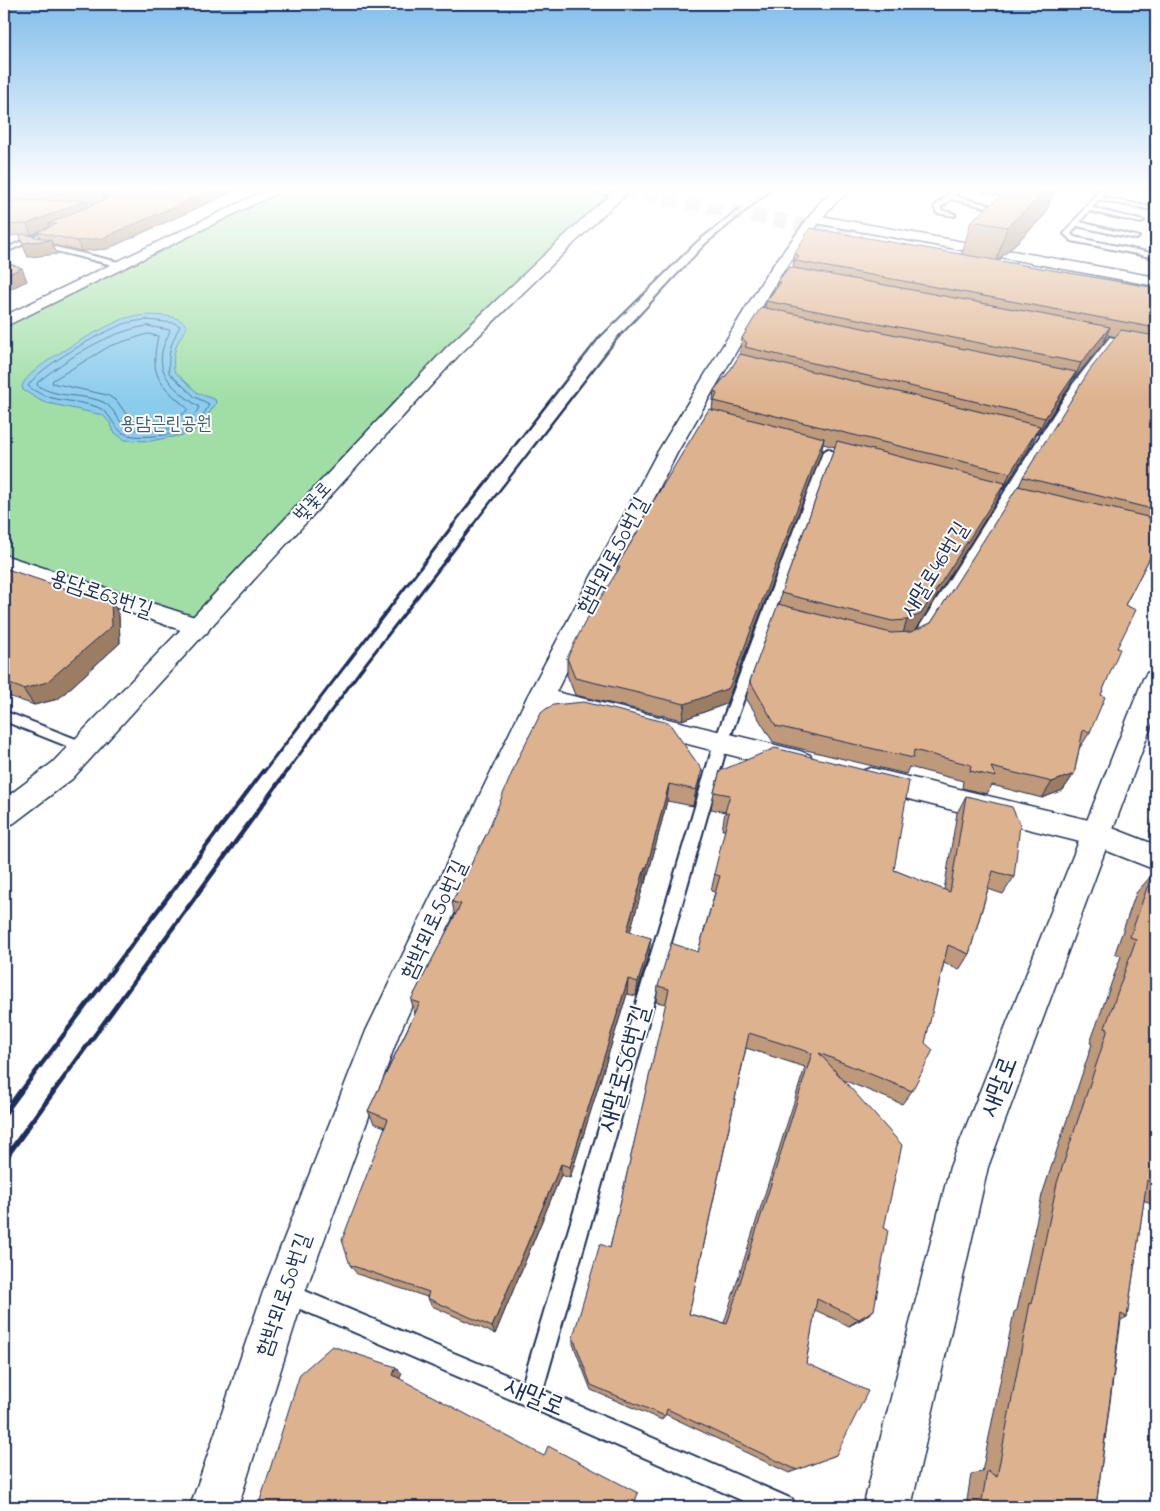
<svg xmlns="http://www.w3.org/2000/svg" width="1160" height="1511" font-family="'Indie Flower','Poor Story',sans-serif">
  <rect width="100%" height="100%" fill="#fff"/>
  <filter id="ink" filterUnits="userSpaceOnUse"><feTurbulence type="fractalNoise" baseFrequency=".02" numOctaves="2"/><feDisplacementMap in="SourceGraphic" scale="10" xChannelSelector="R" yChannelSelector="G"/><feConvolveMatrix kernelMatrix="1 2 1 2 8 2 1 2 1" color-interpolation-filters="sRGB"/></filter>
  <g filter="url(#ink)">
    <!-- green -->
    <polygon fill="#a0dea6" stroke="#5e8682" points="277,190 591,190 617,195 452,352 198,627 4,561 4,322"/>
    <!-- water -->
    <path fill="#8bccec" stroke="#5e8db3" d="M147 315C160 316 180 314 187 327 176 344 172 351 174 371L198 393 216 400 215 405 200 426 189 434 150 441 125 440 114 432 110 423 103 415 43 402 23 390 22 386C29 366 100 329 121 320 129 316 139 316 147 315Z"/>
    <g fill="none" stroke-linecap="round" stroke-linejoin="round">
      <!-- shore -->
      <g stroke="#486e97" stroke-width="1">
        <path d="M147 320 174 323 180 326C170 345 168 352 169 373L195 397 209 404C205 414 197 425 187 430 176 435 133 440 123 433 112 426 111 412 97 407 71 398 51 404 28 386 41 365 100 333 124 324 131 321 139 321 147 320Z"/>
        <path d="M148 326 170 330C168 338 163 344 162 352 157 378 181 394 199 407 188 432 151 434 127 428 117 421 115 408 103 402 82 393 57 399 37 385L38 382C66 359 111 330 148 326Z"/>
        <path d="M148 334 158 336C149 377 159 383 188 409 176 425 149 422 131 421L117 401 107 395 52 383 53 380 110 346Z"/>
      </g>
      <!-- secondary-tunnel -->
      <polyline stroke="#d1d5df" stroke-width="14" stroke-dasharray="14 8" stroke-linecap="butt" points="622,190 863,237"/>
      <!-- service casing -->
      <g stroke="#1b2f5e" stroke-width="4">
        <g id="service">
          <polygon points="588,190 603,190 620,195 617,197"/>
          <polygon points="954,190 961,190 954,196 993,206 990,208 951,199 940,208 941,210 955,214 955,216 937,213 934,207"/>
          <polygon points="983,190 996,190 1007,194 1004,196"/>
          <polygon points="1099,190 1106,190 1101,197 1151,207 1148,209 1098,200 1092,208 1144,221 1141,223 1089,211 1080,222 1139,237 1136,239 1077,226 1071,234 1074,237 1156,254 1156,258 1072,241 1064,234"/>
          <polygon points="53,228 58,229 4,253 4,249"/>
          <polygon points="38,243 123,263 124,265 120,267 36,246 36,244"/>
          <polygon points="1110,337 1117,339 1081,385 924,638 913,642 909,641 907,638 916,632 1073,384"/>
          <polygon points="828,449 833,452 728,743 543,1390 792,1499 796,1507 757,1507 522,1404 279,1300 276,1293 279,1286 286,1283 523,1382 714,743 823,452"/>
          <polygon points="4,711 89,744 91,748 89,752 84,753 4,721"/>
        </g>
      </g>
      <!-- minor casing -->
      <g stroke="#1b2f5e" stroke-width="3">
        <g id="minor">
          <polygon points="836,190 850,190 830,208 780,276 677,453 556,692 800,751 810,755 814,762 810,769 800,773 548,708 399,1034 305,1292 238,1507 190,1507 263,1292 366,1031 527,697 657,453 766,275 820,202"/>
          <polygon points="4,555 207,621 210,627 207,633 198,635 189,633 4,569"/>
          <polygon points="871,768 1097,822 1156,845 1156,870 1092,845 861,787 857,779 861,771"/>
        </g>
      </g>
      <!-- tertiary casing -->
      <g stroke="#1b2f5e" stroke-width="3">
        <g id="tertiary">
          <polygon points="266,190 283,190 4,327 4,316"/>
          <polygon points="617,190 631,190 602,216 458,356 72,779 14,823 4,827 4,799 52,763 189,621 446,348 592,210"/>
          <polygon points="1156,670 1156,713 988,1167 911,1507 863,1507 950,1167 1143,679 1147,673"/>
        </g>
      </g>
      <!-- secondary casing -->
      <g stroke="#1b2f5e" stroke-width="3">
        <polygon id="secondary" points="815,215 1156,277 1156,286 810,222 808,219 810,216"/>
      </g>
      <!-- service -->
      <use href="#service" fill="#fff" fill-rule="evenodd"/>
      <!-- minor -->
      <use href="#minor" fill="#fff" fill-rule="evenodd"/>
      <!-- tertiary -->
      <use href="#tertiary" fill="#fff" fill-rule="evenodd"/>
      <!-- secondary -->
      <use href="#secondary" fill="#fff" fill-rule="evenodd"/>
      <!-- rail-far4 -->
      <g stroke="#1b2f5e" stroke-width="2">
        <polyline points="600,337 696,242 739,208"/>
        <polyline points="619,337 706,244 772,190"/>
      </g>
      <!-- rail-far3 -->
      <g stroke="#1b2f5e" stroke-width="2.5">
        <polyline points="452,526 601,335"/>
        <polyline points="472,526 620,335"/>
      </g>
      <!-- rail-far2 -->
      <g stroke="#1b2f5e" stroke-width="3">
        <polyline points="263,773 453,525"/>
        <polyline points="286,773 360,671 473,525"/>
      </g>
      <!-- rail-far1 -->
      <g stroke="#1b2f5e" stroke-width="4.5">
        <polyline points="19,1094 263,771"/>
        <polyline points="52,1094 287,771"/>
      </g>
      <!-- rail -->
      <g stroke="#1b2f5e" stroke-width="5.5">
        <polyline points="4,1114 20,1092"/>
        <polyline points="4,1160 53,1092"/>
      </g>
    </g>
    <!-- wall -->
    <g fill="#be997a" stroke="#1b2f5e" fill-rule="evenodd">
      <path d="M4 190H237L107 249 81 251 53 245 57 254 28 257 22 243 20 235 4 236ZM87 203H97L88 207ZM38 232 40 238 29 235H31Z"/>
      <path d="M1045 215 998 261 1156 288V546L1125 605 1117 648 1101 695 1090 732 1079 749 1074 774 1063 790 1042 798 992 785 987 794 962 788 963 781 909 767 906 774 773 742 746 698 750 681 779 605 781 593 835 447 823 444 821 454 726 704 682 720 575 695 567 675V658L617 572V566L642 524V520L712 410 714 390 729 372 741 354 740 353 742 338 765 308 766 301 776 288 777 282 793 268V267L795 253 962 254 971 221ZM1107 335 1116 337 1023 477 1019 486 931 623 915 630 998 499 1002 490H1003L1033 442 1037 433 1038 434 1069 387 1073 379H1074L1104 342Z"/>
      <polygon points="4,568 119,616 120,643 58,699 34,705 11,697 4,701"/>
      <polygon points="702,770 699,786 693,806 667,801 646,883 644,883 630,931 649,953 636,996 627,994 570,1178 561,1175 495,1334 432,1306 427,1297 357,1274 350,1265 385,1127 374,1123 368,1111 415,1013 411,1000 455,916 452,902 487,833"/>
      <path d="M720 771 894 870 944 890 957 813 966 796 1014 877 1003 894 988 889 969 954 959 970 944 963 912 1091 902 1104 843 1080 864 1318 849 1326 815 1310 806 1363 836 1455 789 1473 665 1414 662 1420 591 1390 573 1344V1337L610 1248 666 1004 656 1002 658 986 698 952 715 892 711 891 725 830H722L725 812 711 809 714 792ZM746 1048 805 1067 724 1323 689 1314Z"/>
      <polygon points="1156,812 1156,835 1149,832"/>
      <polygon points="1156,874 1156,1208 1144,1200 1127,1317 1121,1320 1096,1507 966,1507 971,1474 982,1472 1014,1312 1017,1310 1042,1195 1092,1044 1090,1043 1121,956 1115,953 1136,893 1151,876"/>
      <polygon points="1156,1443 1156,1507 1150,1507"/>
    </g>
    <!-- shaded-wall -->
    <g fill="#9b7d63" stroke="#1b2f5e">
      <polygon points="108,190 134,190 106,203 102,193"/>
      <polygon points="212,190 237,190 107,249 81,251 77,241"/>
      <polygon points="1048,190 1054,190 1045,215 996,262 1007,227"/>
      <polygon points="86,200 90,210 48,224 49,227 31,235 27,224"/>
      <polygon points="51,240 57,254 28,257 22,243"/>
      <polygon points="22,268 27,281 4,292 4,276"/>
      <polygon points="1110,327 1104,342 1074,379 1081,363"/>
      <polygon points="1076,372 1069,387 1038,434 1045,418"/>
      <polygon points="1040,426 1033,442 1003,490 1010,473"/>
      <polygon points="824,438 821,454 726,704 682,720 685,704"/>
      <polygon points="1005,483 998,499 915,631 902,637 907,620"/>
      <polygon points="111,599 119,616 120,643 58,699 34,705 23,689"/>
      <polygon points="4,687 11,697 4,701"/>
      <polygon points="702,770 699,786 693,806 696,790"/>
      <polygon points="1074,774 1063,790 1042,798 1052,782"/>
      <polygon points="669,784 667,801 646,883 647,867"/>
      <polygon points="645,867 644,883 626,946 627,931"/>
      <polygon points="651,938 649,953 636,996 638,982"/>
      <polygon points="628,979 627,994 570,1178 570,1167"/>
      <polygon points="561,1164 561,1175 495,1334 492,1327"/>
      <polygon points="874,1310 864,1318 849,1326 859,1319"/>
      <polygon points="396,1367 402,1373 399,1381 393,1375"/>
    </g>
    <!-- building -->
    <g fill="#ddb28e" stroke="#1b2f5e" fill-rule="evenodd">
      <polygon points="4,190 108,190 102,193 4,193"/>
      <polygon points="126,190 212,190 103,238 77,241 37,232 57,224 48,224"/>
      <polygon points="1008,190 1048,190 1007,227 971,221"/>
      <polygon points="86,200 27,224 4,225 4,201"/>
      <polygon points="810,228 1156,288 1156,328 795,261 799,256 795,253"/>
      <polygon points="23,234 51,240 22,243 20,235"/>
      <polygon points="4,262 22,268 4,276"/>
      <polygon points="789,267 1110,327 1081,363 766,301 781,282 777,282"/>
      <polygon points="761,307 1076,372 1045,418 745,347 747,343 742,338"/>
      <polygon points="1121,330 1156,336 1156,510 1023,477 1089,371"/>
      <polygon points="740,354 1040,426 1010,473 714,401 717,394 714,390 729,372"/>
      <polygon points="709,409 824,438 729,688 685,704 575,678 567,658 585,622 620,567 617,566 644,521 642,520"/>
      <polygon points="837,441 1005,483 921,614 907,620 892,621 781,593"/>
      <polygon points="1018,486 1156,519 1156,546 1125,605 1136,610 1117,648 1120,649 1101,695 1105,697 1090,732 1083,730 1074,774 1052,782 991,767 996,777 970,771 971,765 914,750 913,758 776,726 750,681 778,604 891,633 911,632 931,623"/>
      <polygon points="4,568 82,594 85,591 111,599 112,626 47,682 23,689 4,682"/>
      <polygon points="584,702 669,723 702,770 696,790 669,784 647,867 645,867 627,931 651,938 638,982 628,979 570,1167 561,1164 492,1327 427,1298 429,1292 350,1265 342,1240 388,1119 368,1111 420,1003 411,1000 461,904 452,902 487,833 518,758 541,713 546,709 553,705"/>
      <path d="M775 748 909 781 894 870 950 892 966 796 1012 807 1020 825 1014 877 993 871 969 954 948 945 925 1043 933 1050 912 1091 819 1053 902 1145 884 1228 888 1230 874 1310 859 1319 817 1299 806 1363 868 1391 836 1455 797 1470 667 1409 665 1416 591 1385 573 1337 600 1244 610 1248 669 989 658 986 671 943 698 952 720 876 714 874 729 813 725 812 730 795 714 792 720 771ZM749 1033 812 1053 727 1324 689 1314Z"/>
      <polygon points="1156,874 1156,1185 1147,1180 1127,1317 1121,1314 1096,1507 981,1507 987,1471 997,1477 1030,1303 1032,1304 1057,1183 1108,1029 1105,1028 1136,939 1130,937 1151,876"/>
      <polygon points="332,1346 396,1367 393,1375 544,1456 548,1446 638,1493 633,1507 258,1507 300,1374"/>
    </g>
  </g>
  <!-- sky -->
  <linearGradient id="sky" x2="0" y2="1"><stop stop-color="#83beea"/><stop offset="0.47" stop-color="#fff"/><stop offset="1" stop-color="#fff" stop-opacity="0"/></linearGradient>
  <rect width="1160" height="402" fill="url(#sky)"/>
  <g text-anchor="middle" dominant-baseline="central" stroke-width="4" stroke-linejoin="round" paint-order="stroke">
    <!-- far-park labels -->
    <g font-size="19" fill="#3c5b70" stroke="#fff">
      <text x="166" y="424">용담근린공원</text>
    </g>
    <!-- far-street labels -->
    <g font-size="19" fill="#1b2f5e" stroke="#fff">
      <text transform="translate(313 502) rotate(-47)">벚꽃로</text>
    </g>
    <!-- street labels -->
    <g font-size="22" fill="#1b2f5e" stroke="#fff">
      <text transform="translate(614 556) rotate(-62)">함박뫼로50번길</text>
      <text transform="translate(936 570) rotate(-58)">새말로46번길</text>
      <text transform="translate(101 595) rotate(19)">용담로63번길</text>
      <text transform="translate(435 920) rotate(-65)">함박뫼로50번길</text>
      <text transform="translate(285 1295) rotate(-71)">함박뫼로50번길</text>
    </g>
    <!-- near-street labels -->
    <g font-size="26" fill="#1b2f5e" stroke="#fff">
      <text transform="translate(625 1069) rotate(-74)">새말로56번길</text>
      <text transform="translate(1000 1087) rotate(-69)">새말로</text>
      <text transform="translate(534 1398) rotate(23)">새말로</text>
    </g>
  </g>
  <!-- margin -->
  <rect width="1160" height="1511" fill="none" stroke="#fff" stroke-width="20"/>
  <rect x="10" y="10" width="1140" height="1491" fill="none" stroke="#1b2f5e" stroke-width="2" filter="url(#ink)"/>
</svg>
